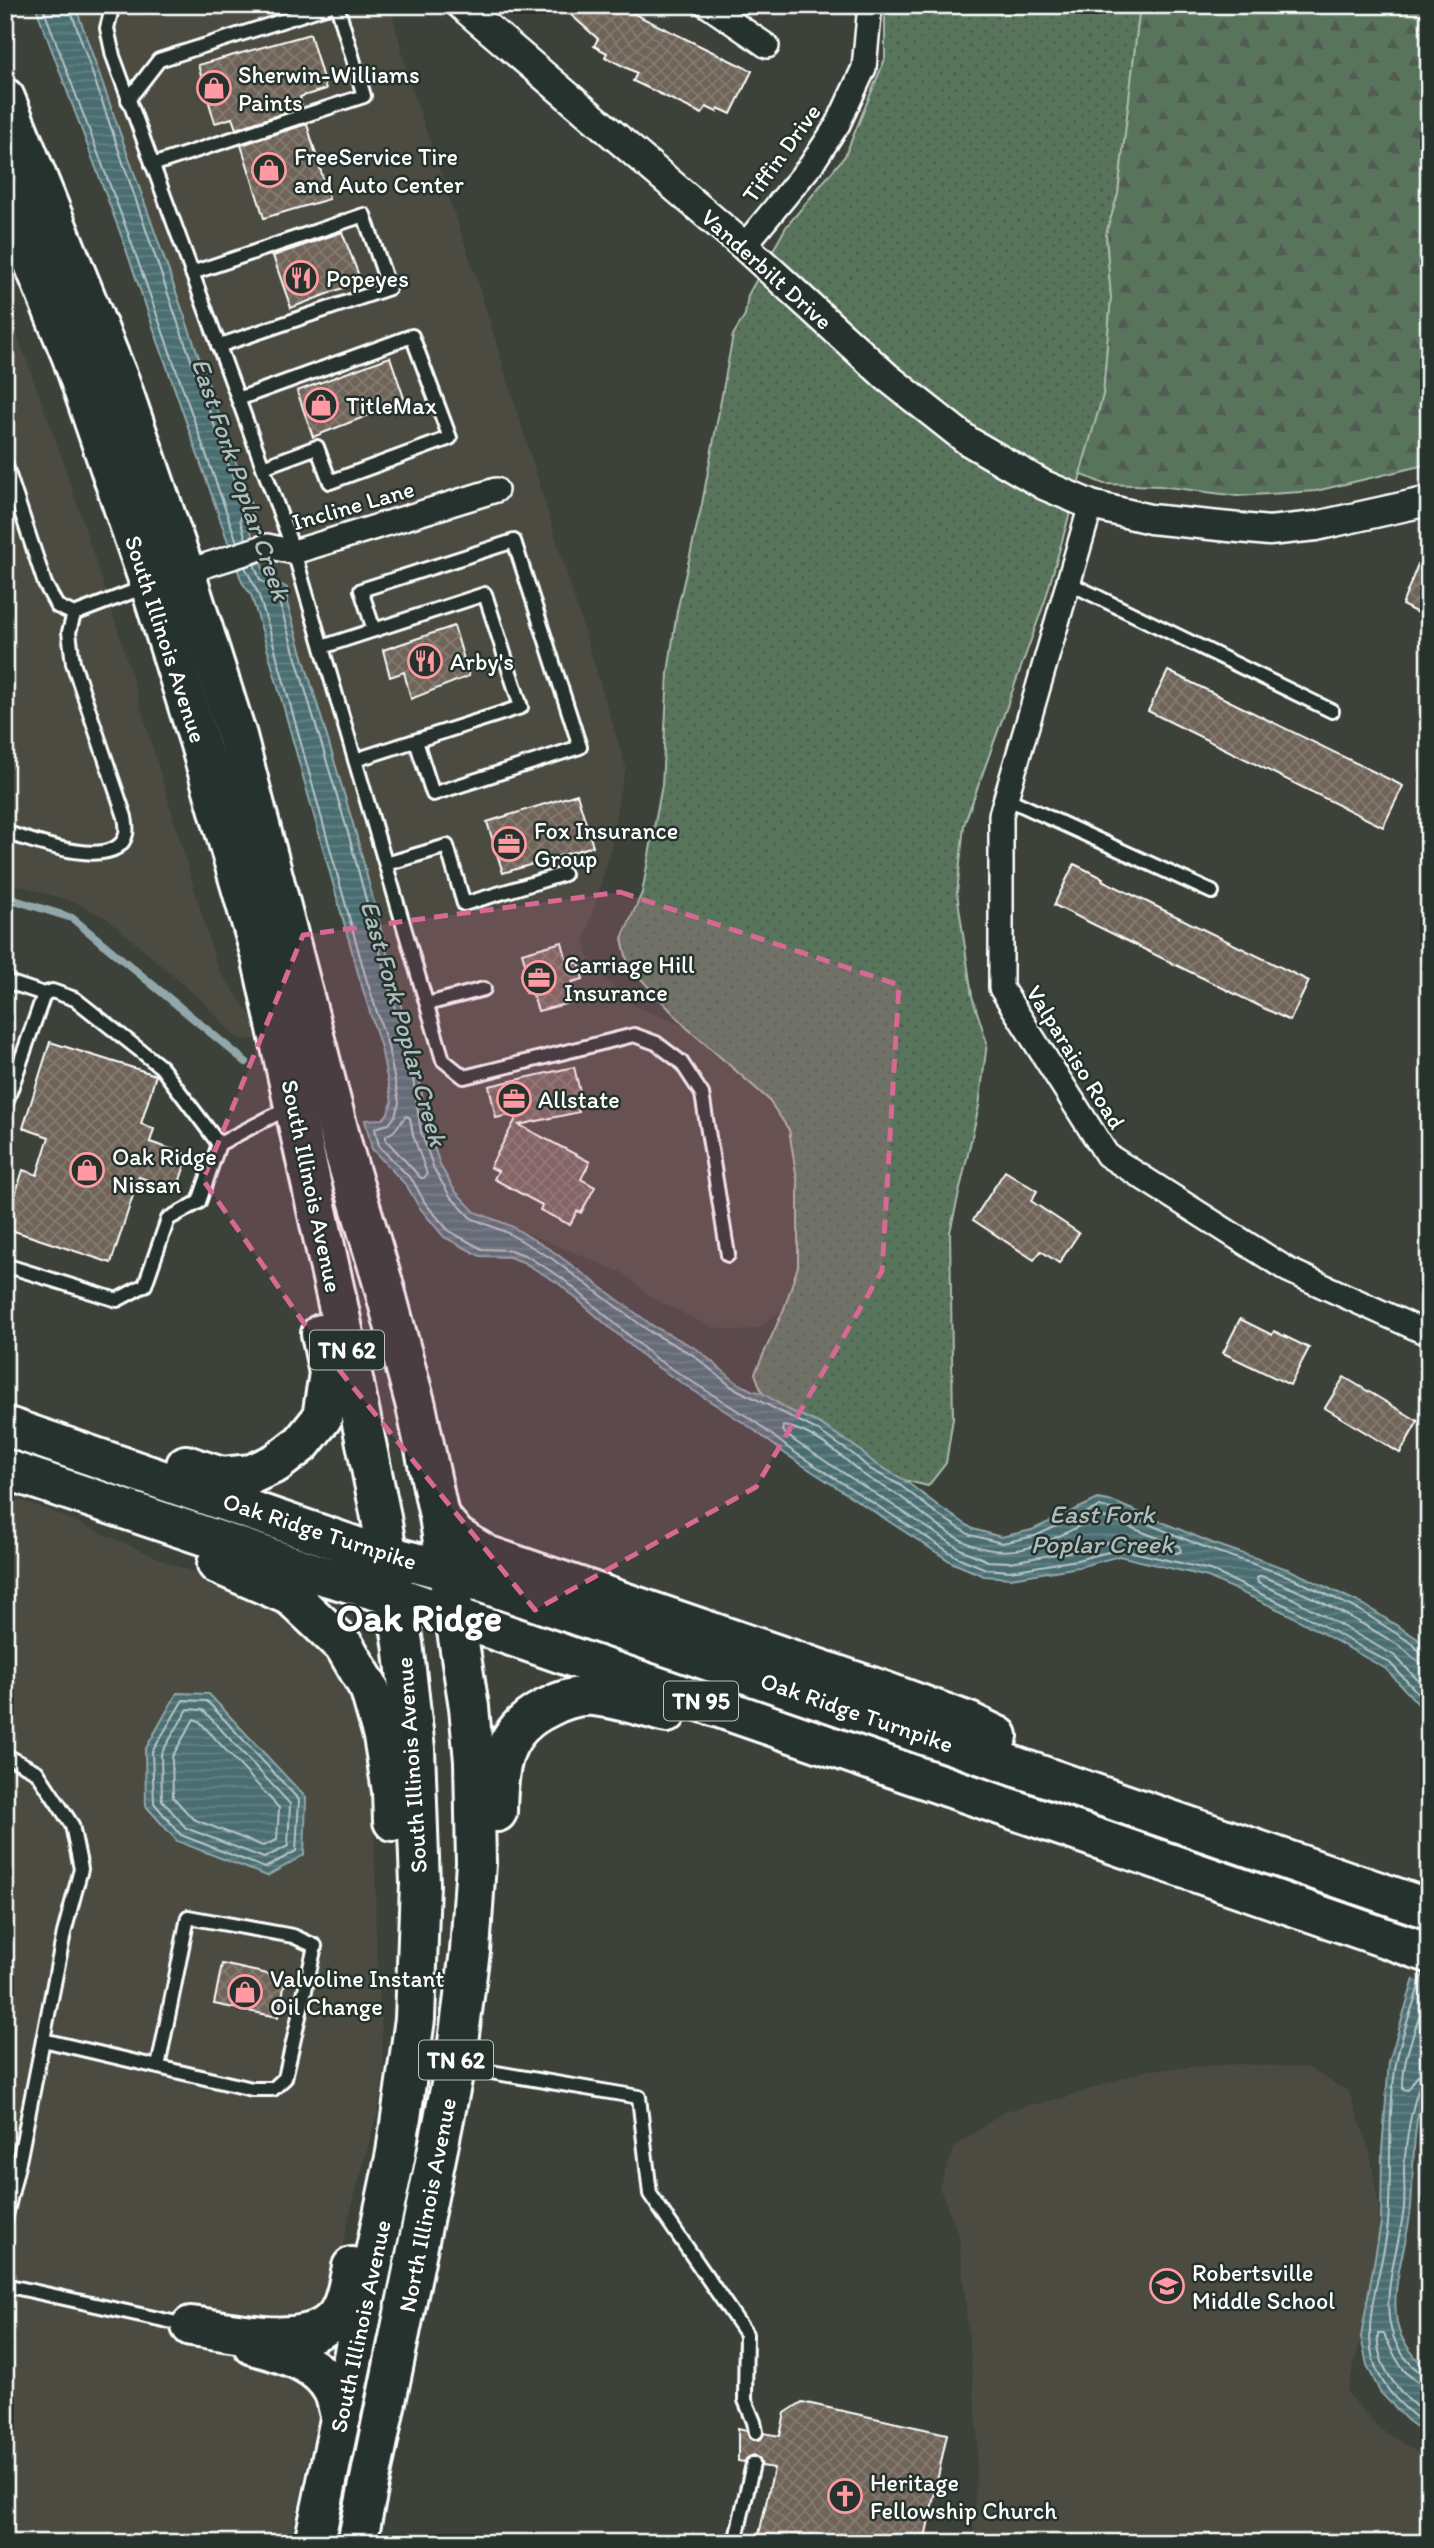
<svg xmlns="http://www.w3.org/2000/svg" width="1434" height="2548" font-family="Itim,sans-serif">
  <defs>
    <pattern id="grass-dots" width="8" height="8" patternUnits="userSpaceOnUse" patternTransform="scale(1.75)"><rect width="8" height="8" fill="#58755c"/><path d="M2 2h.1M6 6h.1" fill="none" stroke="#515c52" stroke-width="1.8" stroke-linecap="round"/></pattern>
    <pattern id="forest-firs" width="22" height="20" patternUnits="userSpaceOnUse" patternTransform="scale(1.75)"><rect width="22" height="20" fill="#58755c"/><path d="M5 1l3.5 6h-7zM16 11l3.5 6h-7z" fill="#515c52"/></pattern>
    <pattern id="water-rules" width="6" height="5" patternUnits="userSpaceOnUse" patternTransform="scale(1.75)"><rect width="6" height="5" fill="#4a6d71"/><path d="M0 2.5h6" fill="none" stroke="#658386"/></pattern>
    <pattern id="building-cross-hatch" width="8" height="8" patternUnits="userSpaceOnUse" patternTransform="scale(1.75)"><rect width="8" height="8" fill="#6f6459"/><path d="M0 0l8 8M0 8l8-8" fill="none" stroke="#857b72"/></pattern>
  </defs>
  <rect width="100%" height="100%" fill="#3c423a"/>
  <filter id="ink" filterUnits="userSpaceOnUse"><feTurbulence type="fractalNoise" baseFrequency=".0143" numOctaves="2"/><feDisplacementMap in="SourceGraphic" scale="14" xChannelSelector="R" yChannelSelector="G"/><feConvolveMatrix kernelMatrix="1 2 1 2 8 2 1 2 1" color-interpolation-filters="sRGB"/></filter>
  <g filter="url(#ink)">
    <!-- built -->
    <g fill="#4b4c43">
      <polygon points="75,5 394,5 393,17 411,86 476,277 626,768 619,794 610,853 585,939 590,964 635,1006 687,1027 768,1099 789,1129 798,1185 798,1266 784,1309 758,1328 740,1331 711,1327 651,1297 623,1273 475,1212 455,1191 441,1167 428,1130 418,1071 287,602 287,588 265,575 247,519 252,511"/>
      <polygon points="5,301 63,461 122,643 216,963 219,970 251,1016 256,1039 242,1040 234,1035 203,1002 108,919 77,903 5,881"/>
      <polygon points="5,1495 51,1511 174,1565 254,1594 309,1628 341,1673 356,1717 369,1774 374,1814 376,1936 384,2072 377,2114 349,2217 340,2263 332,2335 317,2390 318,2411 290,2543 37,2543 5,2536"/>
      <polygon points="1239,2064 1308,2068 1349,2092 1370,2152 1381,2223 1361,2337 1347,2393 1379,2428 1429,2460 1429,2543 973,2543 978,2433 959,2236 939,2186 955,2147 1005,2111 1067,2097 1148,2070"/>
    </g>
    <!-- grass -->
    <polygon fill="url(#grass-dots)" stroke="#acbaae" stroke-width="2" points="885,5 1140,5 1118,194 1106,234 1111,298 1103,396 1045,601 964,825 957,893 972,996 987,1043 979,1106 950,1232 953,1418 946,1463 928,1486 904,1480 874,1463 857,1448 820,1424 789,1410 762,1393 755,1373 784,1309 798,1266 798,1185 789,1130 768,1099 686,1027 628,965 622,938 642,893 662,785 668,673 677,611 702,504 733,335 745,315 748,295 786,227 845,156 885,59"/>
    <!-- forest -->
    <polygon fill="url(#forest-firs)" stroke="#acbaae" stroke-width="2" points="1140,5 1429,5 1429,464 1316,491 1237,496 1160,486 1104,484 1080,474 1103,395 1111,298 1106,234 1118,194"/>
    <!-- water -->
    <g fill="url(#water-rules)" stroke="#92a7aa" stroke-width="2">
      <polygon points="35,5 75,5 253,511 247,519 265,575 287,588 287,603 356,834 418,1071 428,1130 441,1167 455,1191 475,1212 511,1226 554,1252 653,1326 697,1349 736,1382 751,1390 762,1393 789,1410 820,1424 857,1448 874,1463 904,1480 941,1508 973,1529 1001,1537 1032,1530 1098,1499 1114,1502 1212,1543 1290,1570 1364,1605 1418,1639 1429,1652 1429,1716 1386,1669 1286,1613 1208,1577 1119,1556 1079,1567 1011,1578 984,1576 953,1563 787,1455 750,1427 651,1363 558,1283 523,1262 509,1257 480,1256 444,1237 419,1207 407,1186 372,1149 365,1120 383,1119 388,1113 392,1102 381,1048 360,980 262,630 251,595 242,582 121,235"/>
      <polygon points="177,1693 209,1694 306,1798 304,1855 267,1876 177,1841 146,1806 145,1750"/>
      <path d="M1429 1929V2084C1411 2110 1414 2174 1411 2206 1408 2245 1390 2283 1397 2323 1400 2342 1416 2358 1429 2372V2436L1407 2420 1380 2392 1367 2365 1361 2337 1381 2223 1382 2150 1389 2062Z"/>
    </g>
    <!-- pier -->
    <polygon fill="#3c423a" points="1429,1925 1429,1984 1411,1978 1425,1928"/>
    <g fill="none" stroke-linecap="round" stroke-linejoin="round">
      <!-- shore -->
      <g stroke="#b7c5c6" stroke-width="2">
        <polyline points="42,5 128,233 237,542"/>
        <polyline points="69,5 179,326 244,508 240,520 246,539"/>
        <polyline points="254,564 260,580 280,593 280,605 349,836 412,1072 421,1132 434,1169 450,1196 471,1218 508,1233 551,1258 649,1331 693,1355 732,1387 817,1430 853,1454 870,1469 900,1485 937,1514 970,1535 1002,1543 1035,1536 1099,1507 1112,1509 1209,1549 1288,1576 1361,1611 1413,1644 1422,1655 1429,1656"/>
        <polyline points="245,567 258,593 269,628 366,978 388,1046 399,1103 395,1116 389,1124 375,1128 379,1146 413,1181 425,1203 449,1231 482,1249 510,1250 525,1255 562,1278 655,1358 754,1421 791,1450 957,1557 986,1569 1010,1571 1077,1560 1120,1549 1210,1570 1289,1607 1390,1663 1429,1705"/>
        <polygon points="406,1116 410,1118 413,1135 427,1174 424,1178 421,1178 386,1140 386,1136 394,1131"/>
        <path d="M783 1426C810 1429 840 1454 860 1472 873 1483 891 1489 905 1500 948 1534 980 1564 1038 1545 1060 1537 1080 1525 1101 1516L1179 1546 1181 1551 1177 1553 1118 1540 1074 1551 1010 1562 988 1561 960 1549 796 1442 782 1431Z"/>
        <path d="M1429 1665C1415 1664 1409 1652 1398 1645 1354 1618 1309 1593 1261 1576L1257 1578 1258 1583 1294 1599 1395 1656 1429 1692"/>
        <polygon points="183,1700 207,1701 299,1800 296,1851 265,1868 181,1835 154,1803 152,1752"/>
        <polygon points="188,1709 203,1710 290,1804 288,1846 264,1858 186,1828 162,1800 161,1754"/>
        <polygon points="194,1719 199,1721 279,1808 277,1840 263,1846 193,1819 173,1797 172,1757"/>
        <path d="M1423 1973C1415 2003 1401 2033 1396 2064 1387 2117 1392 2170 1388 2223 1384 2268 1362 2315 1373 2359 1381 2389 1405 2410 1429 2427"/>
        <path d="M1429 1987C1420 2020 1402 2054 1403 2089L1408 2090 1418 2075 1429 2073"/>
        <path d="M1429 2081 1420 2085C1410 2111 1406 2142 1404 2169 1404 2182 1405 2194 1404 2207 1399 2256 1369 2318 1408 2361 1414 2367 1420 2375 1429 2376"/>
        <path d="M1429 2385C1405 2383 1393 2353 1384 2334H1378C1375 2368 1403 2398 1429 2417"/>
      </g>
      <!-- stream -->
      <polyline stroke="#92a7aa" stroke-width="8" points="5,897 72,918 246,1062"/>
    </g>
    <!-- building -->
    <g fill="url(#building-cross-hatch)" stroke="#fff" stroke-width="2">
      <polygon points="560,5 616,5 752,71 731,114 718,108 717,112 706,107 702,114 633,81 637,73 605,57 607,53 594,46 598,39"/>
      <polygon points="310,34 326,89 300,97 302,107 236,129 232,118 215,123 198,65"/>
      <polygon points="307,124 329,199 264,218 241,145"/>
      <polygon points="342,232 361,281 291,308 273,256"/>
      <polygon points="390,357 405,401 313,437 297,391"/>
      <polygon points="1427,541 1429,541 1429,619 1402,605"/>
      <polygon points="454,626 469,676 411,699 404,672 390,677 383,650"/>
      <polygon points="1168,671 1403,786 1383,827 1148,711"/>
      <polygon points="577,794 593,846 503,873 487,822"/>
      <polygon points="1074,864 1103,878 1102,880 1309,981 1290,1021 1054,905"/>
      <polygon points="562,942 568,965 579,962 583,979 572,982 577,1001 538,1011 532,992 526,993 521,975 528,973 522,953"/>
      <polygon points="50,1042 156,1075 141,1124 154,1129 150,1142 188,1155 177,1190 139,1177 111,1263 5,1228 23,1170 37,1175 49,1137 23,1128"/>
      <polygon points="574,1067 582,1100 576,1101 579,1112 519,1125 590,1162 581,1179 595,1187 581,1213 577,1211 570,1225 540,1210 542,1205 494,1179 498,1171 490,1167 519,1113 496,1118 489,1086"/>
      <polygon points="1005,1171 1037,1191 1031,1201 1079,1233 1059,1263 1041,1251 1034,1260 973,1220"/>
      <polygon points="1240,1319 1272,1335 1274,1331 1309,1348 1290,1385 1223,1353"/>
      <polygon points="1344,1377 1418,1421 1400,1453 1325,1408"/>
      <polygon points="222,1964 286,1978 278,2017 214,2004"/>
      <polygon points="802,2402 947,2434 924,2543 757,2543 774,2468 762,2466 759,2458 754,2455 747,2458 744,2462 738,2461 738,2428 747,2430 749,2437 754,2440 761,2439 764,2433 780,2436 785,2413"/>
    </g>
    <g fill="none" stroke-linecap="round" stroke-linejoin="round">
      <!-- service casing -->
      <g stroke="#fff" stroke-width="18">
        <g id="service">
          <polyline points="113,5 107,28 113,56 294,552 443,1060 464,1077 634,1035 656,1043 681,1062 702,1094 728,1255"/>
          <polyline points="128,100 159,60 332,5"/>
          <polyline points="152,165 364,96 337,5"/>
          <polyline points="192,273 364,215 389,288 218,346"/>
          <polyline points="238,399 412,336 450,438 330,482 317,447 263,467"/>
          <polyline points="5,463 45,584 57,606 74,614 145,587"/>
          <polyline points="1069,583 1332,711"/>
          <polyline points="374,630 361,590 514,541 580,747 433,794 416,741"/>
          <polyline points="322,647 485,594 521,707 355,760"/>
          <polyline points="1006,798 1212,892"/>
          <path d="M5 832C29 840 117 873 126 834 127 829 126 822 125 817L73 663 69 632 74 614"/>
          <polyline points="386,864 447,846 464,904 564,874"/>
          <polyline points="5,981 44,994"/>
          <polyline points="427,1004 484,989"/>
          <polyline points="5,1106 44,994 52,991 75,999 161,1067 219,1144"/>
          <polyline points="5,1265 117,1300 145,1285 168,1219 199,1202 219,1144 290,1107"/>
          <polyline points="5,1755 37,1772 72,1825 81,1869 64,1933 20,2157 5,2220"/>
          <polyline points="43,2040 252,2089 273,2089 285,2078 315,1946 293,1936 188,1917 158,2067"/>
          <polyline points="414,2059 639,2097 650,2194 746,2334 745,2400 754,2422 756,2432"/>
          <polyline points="5,2285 186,2325"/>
          <polyline points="735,2543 753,2464"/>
        </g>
      </g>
      <!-- minor casing -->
      <g stroke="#fff" stroke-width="28">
        <g id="minor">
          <polyline points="707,5 767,46"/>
          <polyline points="744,246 811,165 838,124 864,68 870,5"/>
          <polyline points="1091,505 1001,815 1001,988 1107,1155 1288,1270 1429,1334"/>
          <polyline points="185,572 267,546 294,552 496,490"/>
        </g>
      </g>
      <!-- tertiary casing -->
      <g stroke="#fff" stroke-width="33">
        <polyline id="tertiary" points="461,5 744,246 887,377 968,441 1044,485 1091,505 1150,519 1269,531 1316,526 1429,501"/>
      </g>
      <!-- trunk casing -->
      <g stroke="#fff" stroke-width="44">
        <g id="trunk">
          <polyline points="5,98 119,380 185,572 237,736 344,1152 383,1283 416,1406 439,1516 469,1707 474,1761 476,1863 470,1951 455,2065 357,2543"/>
          <polyline points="5,193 72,357 150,585 199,741 261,956 338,1305 380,1512 403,1643 415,1749 420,1884 415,2019 396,2153 314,2543"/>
          <polyline points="5,1426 354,1546 448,1571 1429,1909"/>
          <polyline points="186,1465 222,1477 252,1474 276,1463 302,1443 322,1418 329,1373 321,1334"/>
          <polyline points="5,1469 315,1573 395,1596 1429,1953"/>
          <polyline points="439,1516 457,1537 486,1555 878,1689 969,1722 998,1736"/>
          <polyline points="217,1564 291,1596 345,1647 370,1690 383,1736 392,1791 393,1821"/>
          <path d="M497 1812C498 1766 501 1730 547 1708 560 1701 578 1695 593 1696 618 1698 643 1707 667 1713"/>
          <path d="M191 2326C232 2331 318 2354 340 2310 347 2297 349 2281 352 2267"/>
          <path d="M253 2345C283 2354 318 2361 333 2391 337 2399 338 2410 341 2418"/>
        </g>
      </g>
      <!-- service -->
      <use href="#service" stroke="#26332d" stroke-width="12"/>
      <!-- minor -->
      <use href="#minor" stroke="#26332d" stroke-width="23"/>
      <!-- tertiary -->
      <use href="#tertiary" stroke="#26332d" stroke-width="28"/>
      <!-- trunk -->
      <use href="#trunk" stroke="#26332d" stroke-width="38"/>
    </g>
  </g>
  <!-- marked area -->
  <path fill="#d76994" fill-opacity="0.2" stroke="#d76994" stroke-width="5" stroke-dasharray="14 9" stroke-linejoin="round" d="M620 892 899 985 882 1271 756 1487 535 1610 322 1349 203 1180 303 935Z"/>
  <!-- icons -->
  <defs>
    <g id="shop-ring" transform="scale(1.75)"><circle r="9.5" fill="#26332d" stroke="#ff9aa2" stroke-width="1.5"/><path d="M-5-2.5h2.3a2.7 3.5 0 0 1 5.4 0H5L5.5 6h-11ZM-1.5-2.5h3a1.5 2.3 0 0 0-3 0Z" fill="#ff9aa2"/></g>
    <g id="restaurant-ring" transform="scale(1.75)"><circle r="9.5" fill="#26332d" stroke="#ff9aa2" stroke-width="1.5"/><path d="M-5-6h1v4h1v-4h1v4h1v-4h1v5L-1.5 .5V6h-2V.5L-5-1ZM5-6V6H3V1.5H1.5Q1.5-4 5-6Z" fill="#ff9aa2"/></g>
    <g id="office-ring" transform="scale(1.75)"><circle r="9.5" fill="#26332d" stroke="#ff9aa2" stroke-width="1.5"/><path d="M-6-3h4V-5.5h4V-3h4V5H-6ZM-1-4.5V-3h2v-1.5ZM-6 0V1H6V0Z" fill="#ff9aa2"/></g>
    <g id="school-ring" transform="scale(1.75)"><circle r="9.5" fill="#26332d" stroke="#ff9aa2" stroke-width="1.5"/><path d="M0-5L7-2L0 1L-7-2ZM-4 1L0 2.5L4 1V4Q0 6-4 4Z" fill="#ff9aa2"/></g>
    <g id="church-ring" transform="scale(1.75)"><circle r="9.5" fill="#26332d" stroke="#ff9aa2" stroke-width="1.5"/><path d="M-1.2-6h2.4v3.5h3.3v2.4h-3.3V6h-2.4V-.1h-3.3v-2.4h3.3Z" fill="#ff9aa2"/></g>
  </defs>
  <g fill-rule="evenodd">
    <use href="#shop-ring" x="214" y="88"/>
    <use href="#shop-ring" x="269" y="170"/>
    <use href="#restaurant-ring" x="301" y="278"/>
    <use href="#shop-ring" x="321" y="405"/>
    <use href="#restaurant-ring" x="425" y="661"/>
    <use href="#office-ring" x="509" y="844"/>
    <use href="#office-ring" x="539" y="978"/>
    <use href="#office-ring" x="514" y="1099"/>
    <use href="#shop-ring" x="87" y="1170"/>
    <use href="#shop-ring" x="245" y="1992"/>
    <use href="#school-ring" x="1167" y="2286"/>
    <use href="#church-ring" x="845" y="2496"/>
  </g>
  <g text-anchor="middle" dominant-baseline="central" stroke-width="5" stroke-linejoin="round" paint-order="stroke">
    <!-- shield labels -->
    <g fill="#26332d" stroke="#bec2c0" stroke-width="2">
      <rect x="310" y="1330.5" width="74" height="39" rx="5"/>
      <rect x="664" y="1681.5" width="74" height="39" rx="5"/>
      <rect x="419" y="2040.5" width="74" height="39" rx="5"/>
    </g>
    <g font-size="23" font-weight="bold" fill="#fff">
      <text x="347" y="1350">TN 62</text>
      <text x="701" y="1701">TN 95</text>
      <text x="456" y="2060">TN 62</text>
    </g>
    <!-- poi labels -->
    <g font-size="24" fill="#fff" stroke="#26332d" text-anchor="start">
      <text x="238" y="74">Sherwin-Williams<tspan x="238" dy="28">Paints</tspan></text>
      <text x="294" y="156">FreeService Tire<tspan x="294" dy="28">and Auto Center</tspan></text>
      <text x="326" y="278">Popeyes</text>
      <text x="346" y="405">TitleMax</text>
      <text x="450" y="661">Arby's</text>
      <text x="534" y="830">Fox Insurance<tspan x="534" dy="28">Group</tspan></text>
      <text x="564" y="964">Carriage Hill<tspan x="564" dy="28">Insurance</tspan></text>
      <text x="538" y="1099">Allstate</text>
      <text x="112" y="1156">Oak Ridge<tspan x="112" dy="28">Nissan</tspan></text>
      <text x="270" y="1978">Valvoline Instant<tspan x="270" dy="28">Oil Change</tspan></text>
      <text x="1192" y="2272">Robertsville<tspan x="1192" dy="28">Middle School</tspan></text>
      <text x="870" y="2482">Heritage<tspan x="870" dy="28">Fellowship Church</tspan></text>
    </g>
    <!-- street labels -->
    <g font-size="24" fill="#fff" stroke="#26332d">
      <text transform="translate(781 153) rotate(-54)">Tiffin Drive</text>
      <text transform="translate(767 269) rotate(42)">Vanderbilt Drive</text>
      <text transform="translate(353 505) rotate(-16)">Incline Lane</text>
      <text transform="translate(166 639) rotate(72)">South Illinois Avenue</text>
      <text transform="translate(1076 1057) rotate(58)">Valparaiso Road</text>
      <text transform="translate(312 1186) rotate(78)">South Illinois Avenue</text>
      <text transform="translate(320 1531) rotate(18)">Oak Ridge Turnpike</text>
      <text transform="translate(857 1712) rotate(19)">Oak Ridge Turnpike</text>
      <text transform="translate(411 1765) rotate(-94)">South Illinois Avenue</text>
      <text transform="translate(427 2205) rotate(-79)">North Illinois Avenue</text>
      <text transform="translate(360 2326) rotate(-78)">South Illinois Avenue</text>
    </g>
    <!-- water labels -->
    <g font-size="26" font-style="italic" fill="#aebdbf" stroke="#26332d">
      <text transform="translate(241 479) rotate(71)">East Fork Poplar Creek</text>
      <text transform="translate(404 1023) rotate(74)">East Fork Poplar Creek</text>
      <text x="1102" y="1514">East Fork<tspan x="1102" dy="30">Poplar Creek</tspan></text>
    </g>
    <!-- town labels -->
    <g font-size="38" font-weight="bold" fill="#fff" stroke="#26332d">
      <text x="419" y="1618">Oak Ridge</text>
    </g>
  </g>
  <!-- margin -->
  <rect width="1434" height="2548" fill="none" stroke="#26332d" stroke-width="28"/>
  <rect x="14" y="14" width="1406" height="2520" fill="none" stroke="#fff" stroke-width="2.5" filter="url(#ink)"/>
</svg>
